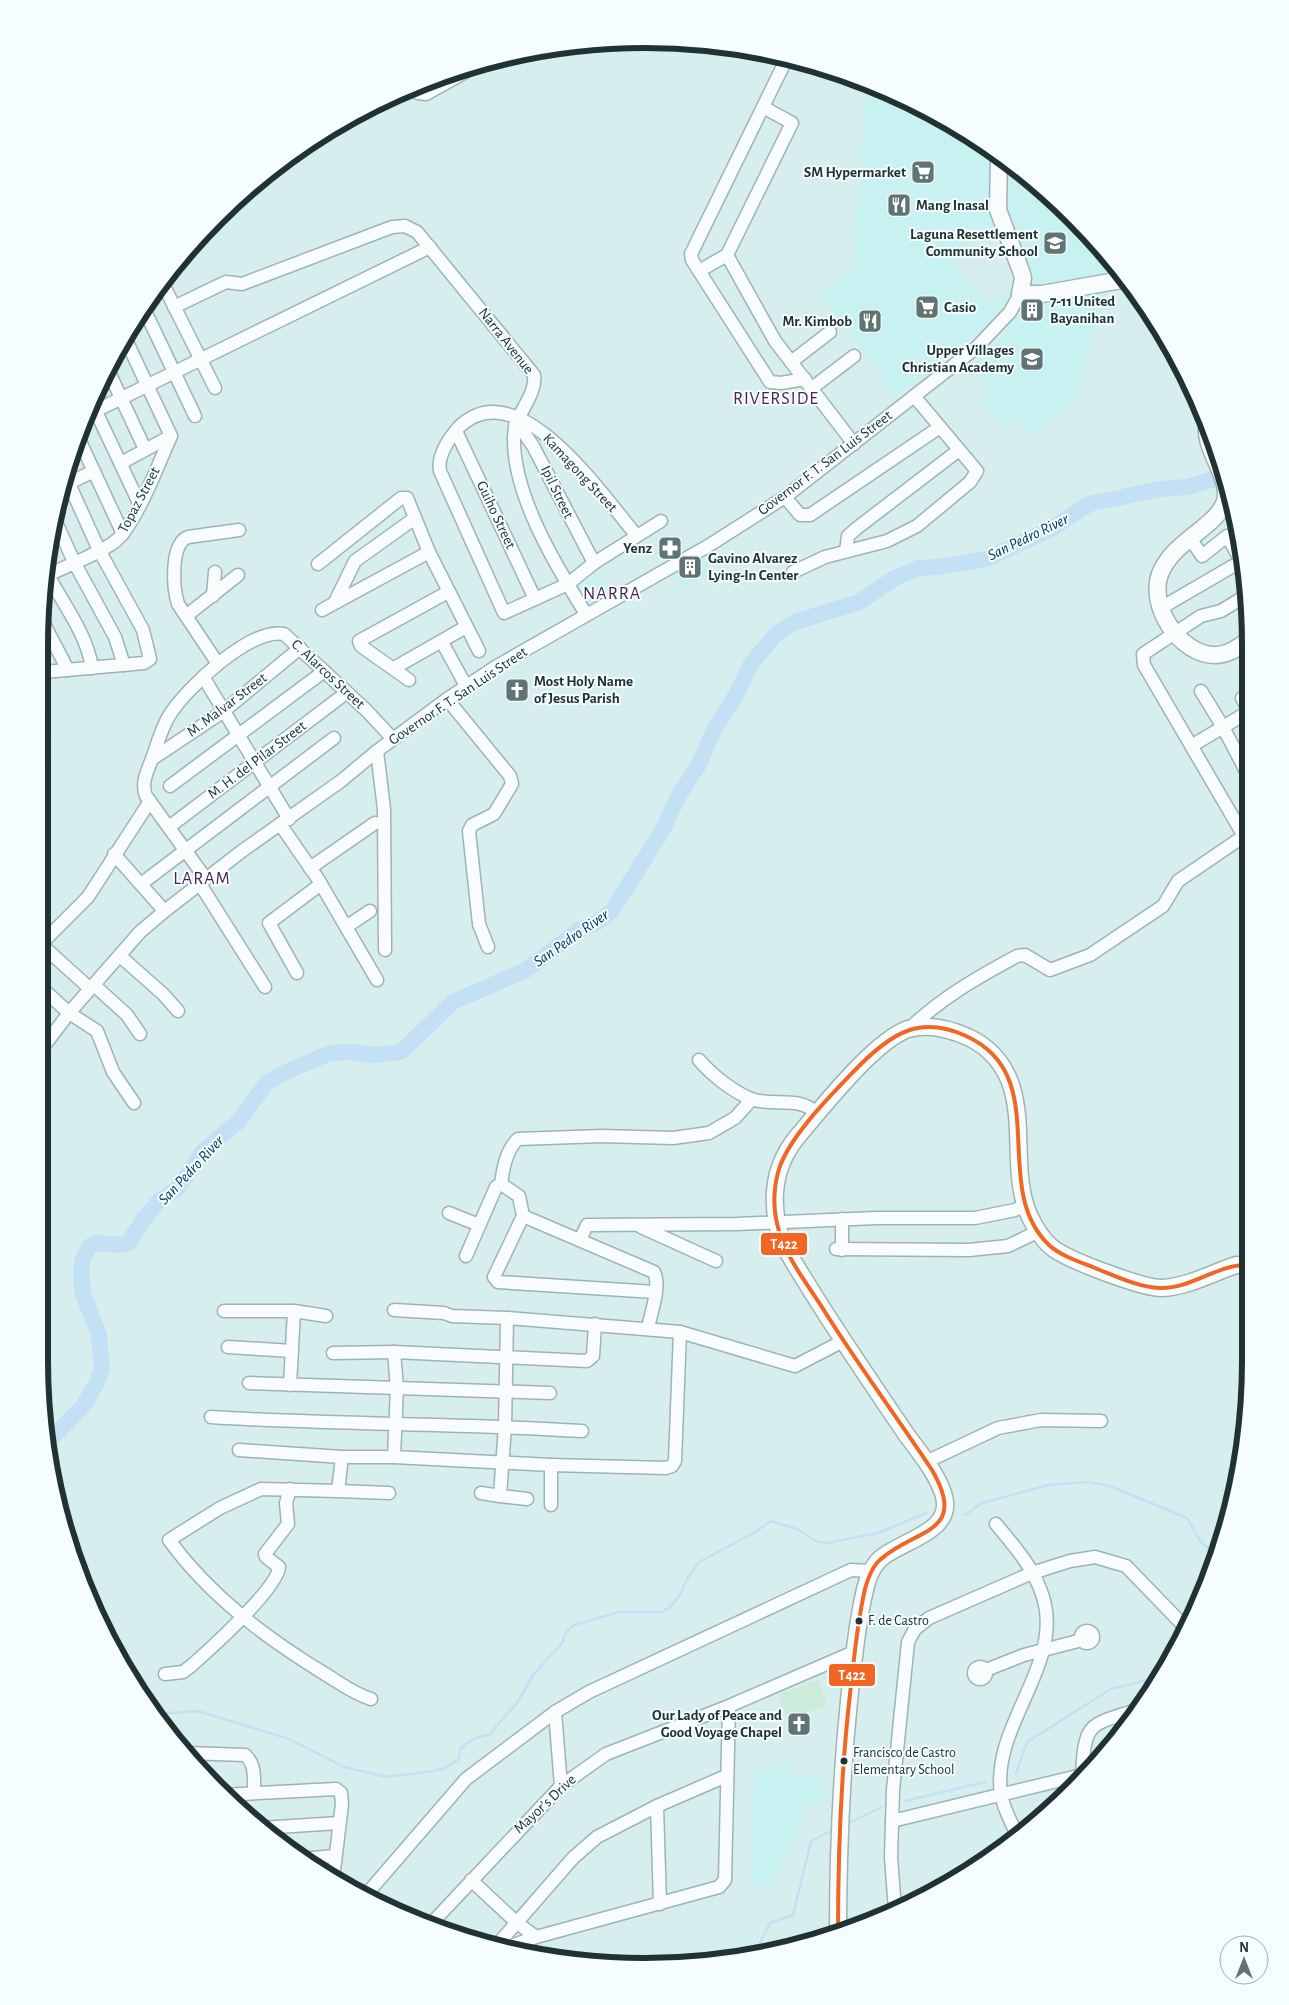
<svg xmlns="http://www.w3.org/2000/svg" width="1289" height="2005" font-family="'Alegreya Sans',sans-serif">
  <rect width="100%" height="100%" fill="#d6eeee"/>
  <!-- built -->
  <g fill="#c8f1f2">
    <polygon points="878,88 934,114 944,124 951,122 993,153 991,200 993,232 987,231 951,261 987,304 1013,286 1007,301 994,317 967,342 897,396 818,294 852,269 865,101"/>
    <polygon points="1011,165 1044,189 1120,271 1031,286 1005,215"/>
    <polygon points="1110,283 1072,401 1035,438 1019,417 1005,425 982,401 991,390 968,367 989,351 1023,309 1043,295"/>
    <polygon points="701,552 713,572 682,591 669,570"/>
    <polygon points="600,573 613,595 590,609 576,586"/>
    <polygon points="789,1761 793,1778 821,1774 823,1800 806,1803 797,1833 770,1886 750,1886 755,1773"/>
  </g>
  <!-- pitch -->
  <polygon fill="#cdebda" points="818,1680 827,1705 788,1720 778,1695"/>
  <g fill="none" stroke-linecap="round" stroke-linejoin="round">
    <!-- stream -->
    <g stroke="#c4e0f4" stroke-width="2.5">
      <polyline points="965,1515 982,1503 1049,1485 1087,1482 1110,1486 1187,1518 1200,1541 1214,1554"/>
      <path d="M155 1714 198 1711 289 1739 344 1767 387 1777 433 1771 445 1768 459 1759 460 1749C469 1740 476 1737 489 1735L516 1704 534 1674 562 1643 566 1632 574 1625 619 1612H661L669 1608 680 1595 688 1577 699 1562 752 1534 771 1521 797 1529 816 1541 827 1543 878 1533 926 1513"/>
      <polyline points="1016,1774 1027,1742 1111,1689 1159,1677"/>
      <polyline points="905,1801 985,1782"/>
      <polyline points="847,1824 882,1807"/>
      <polyline points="754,1955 770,1923 793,1915 811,1841 835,1829"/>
    </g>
    <!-- river -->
    <polyline stroke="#c4e0f4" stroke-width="16" points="45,1445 83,1406 97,1383 102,1369 99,1335 83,1294 81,1274 83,1258 90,1246 97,1243 121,1245 128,1243 145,1217 161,1199 177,1189 203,1151 239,1121 266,1084 279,1075 330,1053 352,1052 373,1055 401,1052 453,1002 526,970 579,930 596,923 611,912 661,833 678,797 698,766 714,730 736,695 751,664 775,635 795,622 859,602 895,578 918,568 939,567 986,559 1051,529 1089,504 1160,489 1187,487 1211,480 1224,472"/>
    <!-- minor casing -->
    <g stroke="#a0b3b3" stroke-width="15">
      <g id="minor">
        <polyline points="791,60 785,62 691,254 692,260 770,382 781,383 805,379"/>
        <polyline points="411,88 418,93 426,94 487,60"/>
        <polyline points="763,107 792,123 727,255 775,341 854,444"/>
        <polyline points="699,271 727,255"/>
        <polyline points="163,284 215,388"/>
        <polyline points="148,307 154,298"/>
        <path d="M174 307 226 282 242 284 392 227 405 226 417 232 534 375C537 396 515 413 514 436 512 494 556 566 586 614"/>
        <polyline points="145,311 195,416"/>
        <polyline points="791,362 830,332"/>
        <polyline points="107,368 145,449"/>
        <polyline points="812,388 854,356"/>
        <polyline points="91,401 140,505"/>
        <polyline points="85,416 430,247"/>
        <polyline points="515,425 524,433 533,446 594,563"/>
        <polyline points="456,431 535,599"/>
        <polyline points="77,435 123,534"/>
        <polyline points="121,463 171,436"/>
        <polyline points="69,483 94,471"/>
        <polyline points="785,497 800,515 810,515 940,427"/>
        <polyline points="55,520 74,562 115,637 124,665"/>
        <path d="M637 536C604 498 519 369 459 427 449 438 437 456 440 471L504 613 568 584 594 563 661 521"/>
        <polyline points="1192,541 1202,556 1227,536 1242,562"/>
        <polyline points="846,551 848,536 857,528 959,450"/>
        <polyline points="318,564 401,498 407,498 429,552 479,651"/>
        <path d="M44 567C59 599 87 632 92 668"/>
        <polyline points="793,572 825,557 887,541 917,526 970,482 977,471 914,396"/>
        <path d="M44 577C66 566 92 557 113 543 135 528 159 462 171 436L126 340"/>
        <polyline points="1247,595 1221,611 1201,616 1143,654 1144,665 1248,843"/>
        <polyline points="213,596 215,572"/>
        <polyline points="335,602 355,561 415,518"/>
        <polyline points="1166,605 1233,566 1241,562 1242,565"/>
        <polyline points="322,610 429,552"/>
        <polyline points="186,616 238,575"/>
        <polyline points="44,624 68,670"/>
        <polyline points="442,642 466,686"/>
        <path d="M218 664 178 604C173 588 170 544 188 537L239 530"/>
        <polyline points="394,668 466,627"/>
        <polyline points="44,672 144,663 150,659 143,630 99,550 65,475"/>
        <polyline points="204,678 289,819"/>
        <polyline points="409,680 361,646 359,641 448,592"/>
        <polyline points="1201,691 1223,727 1248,775"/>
        <polyline points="1242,698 1248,709"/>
        <polyline points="447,699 510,776 512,784 494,814 472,825 469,831 479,924 488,947"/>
        <polyline points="1193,745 1248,712"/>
        <polyline points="377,751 384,809 385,950"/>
        <polyline points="152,759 224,711 300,648"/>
        <polyline points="170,786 323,672"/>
        <polyline points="280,824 318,879 377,980"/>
        <polyline points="169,827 346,693"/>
        <polyline points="114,854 160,906"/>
        <polyline points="310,868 375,823"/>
        <path d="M206 879 146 796C141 784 147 771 152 759 157 745 161 729 169 716 185 689 251 627 284 634L367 711 393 739"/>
        <polyline points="141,884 334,738"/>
        <polyline points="200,884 265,987"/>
        <polyline points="346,927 370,911"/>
        <polyline points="44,941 88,897 150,801"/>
        <polyline points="44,947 86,985"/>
        <polyline points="120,956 163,994 178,1011"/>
        <polyline points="297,973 269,923 321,884"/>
        <polyline points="94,985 127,1015 140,1034"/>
        <polyline points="44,990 69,1013 97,1031 113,1072 134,1103"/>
        <path d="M909 1029C941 998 978 977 1017 956L1025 955 1050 970 1090 955 1163 906 1178 881 1244 836"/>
        <polyline points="44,1046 69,1013 140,932 166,910 242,851 341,781 377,751 447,699 497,666 708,546 785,497 977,347 1010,312 1020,294"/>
        <path d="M699 1060C712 1075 732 1091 751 1099 772 1107 801 1095 817 1114"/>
        <path d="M501 1184C503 1169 506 1150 518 1139L602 1136 673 1138 709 1133 735 1118 752 1099"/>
        <polyline points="449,1213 479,1225"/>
        <path d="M523 1216 654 1272C661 1287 651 1312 648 1328"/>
        <polyline points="842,1219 842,1250"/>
        <polyline points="641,1227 716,1261"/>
        <polyline points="580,1240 587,1225 737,1224 876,1218 975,1218 1015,1210 1025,1205"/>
        <polyline points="836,1249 969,1250 1008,1246 1039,1231"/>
        <polyline points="466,1256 496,1187 501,1184 519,1196 523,1216 494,1277 498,1282 655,1292"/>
        <polyline points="394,1310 444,1313 452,1316 507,1318"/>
        <polyline points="224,1311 294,1311 326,1316"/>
        <polyline points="228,1347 292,1351"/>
        <polyline points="333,1353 394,1352"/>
        <polyline points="249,1383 550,1393"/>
        <polyline points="290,1385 294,1311"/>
        <path d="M211 1417C334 1425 458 1423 582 1431"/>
        <polyline points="239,1450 342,1457"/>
        <polyline points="926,1462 998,1428 1041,1420 1101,1421"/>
        <polyline points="551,1465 666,1468 672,1466 675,1461 680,1332"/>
        <polyline points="338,1491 389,1493"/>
        <polyline points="481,1493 500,1496"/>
        <polyline points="527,1499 500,1496 505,1426 507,1318 680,1332 795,1366 843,1341"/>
        <polyline points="551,1505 551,1465 394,1457 397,1388 394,1352 587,1361 593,1356 595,1324"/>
        <path d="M996 1524C1015 1547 1034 1568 1043 1597 1064 1665 991 1725 1001 1794 1003 1808 1011 1821 1016 1833"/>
        <circle cx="1087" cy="1637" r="6"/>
        <circle cx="980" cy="1673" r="6"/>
        <polyline points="986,1670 1024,1655 1082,1640"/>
        <path d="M165 1674 183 1672 191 1666C209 1650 278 1588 279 1567L266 1557 265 1554 288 1524 286 1503 290 1489"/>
        <path d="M371 1699C354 1694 340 1683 325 1674 266 1638 210 1596 169 1540L220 1508 261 1489 338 1491 342 1457H394"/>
        <polyline points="555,1712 561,1786"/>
        <path d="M187 1753 245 1755C256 1764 254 1780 254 1793"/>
        <path d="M1082 1775C1085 1720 1089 1726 1139 1709"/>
        <polyline points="223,1795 336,1789 341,1793 342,1804 333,1879"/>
        <polyline points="657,1806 726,1776"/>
        <polyline points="892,1821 1082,1775"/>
        <polyline points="261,1828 339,1823"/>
        <polyline points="302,1859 335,1856"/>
        <polyline points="471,1880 516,1922 536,1937 719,1887 725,1880 729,1706"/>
        <polyline points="365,1896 466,1779 555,1712 589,1692 851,1570 871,1571"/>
        <polyline points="895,1910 891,1857 893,1790 908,1642 915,1629 929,1618 1032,1573 1070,1561 1095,1557 1126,1566 1185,1627"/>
        <polyline points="430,1925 561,1786 606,1754 729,1706 854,1652"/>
        <polyline points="498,1944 573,1858 597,1837 657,1806 660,1904"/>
        <polyline points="511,1946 536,1937"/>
      </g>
    </g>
    <!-- major casing -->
    <g stroke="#a0b3b3" stroke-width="19">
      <g id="major">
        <polyline points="999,157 998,210 1021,271 1023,278 1020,294 1042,294 1127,279"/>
        <path d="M1207 428C1205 452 1234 482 1224 504 1213 529 1173 541 1160 574 1148 606 1180 655 1215 655 1228 655 1239 647 1249 640"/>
        <path d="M838 1933C838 1855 841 1779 849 1701 853 1665 856 1629 864 1594 867 1581 870 1569 880 1559 901 1540 957 1532 943 1493 936 1472 919 1452 906 1434 874 1387 842 1340 812 1292 799 1270 782 1248 777 1223 771 1191 776 1162 798 1136 822 1108 874 1041 908 1029 929 1023 950 1029 968 1037 991 1048 1005 1065 1012 1088 1023 1126 1014 1166 1025 1204 1029 1218 1041 1240 1054 1249 1071 1261 1142 1288 1162 1288 1187 1287 1212 1273 1236 1265H1246"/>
      </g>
    </g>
    <!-- minor -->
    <use href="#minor" stroke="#f9fcfc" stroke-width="12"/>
    <!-- major -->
    <use href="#major" stroke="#f9fcfc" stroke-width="16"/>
    <!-- bus-1 casing -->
    <g stroke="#f5fdfe" stroke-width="8">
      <path id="bus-1" d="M838 1933C838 1853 841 1773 850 1694 854 1659 857 1623 865 1589 868 1578 872 1566 881 1559 916 1528 969 1534 932 1470 895 1414 855 1361 820 1304 805 1281 787 1258 779 1231 773 1211 773 1189 779 1169 790 1135 834 1092 859 1066 892 1033 920 1015 966 1036 1055 1076 988 1187 1049 1245 1061 1256 1080 1262 1095 1268 1115 1276 1138 1287 1160 1288 1191 1289 1216 1265 1246 1265"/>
    </g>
    <!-- bus-1 -->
    <use href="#bus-1" stroke="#f26522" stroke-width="4"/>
  </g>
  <!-- icons -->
  <defs>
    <g id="supermarket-square" transform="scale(1.25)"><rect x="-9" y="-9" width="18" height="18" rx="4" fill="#607474" stroke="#f5fdfe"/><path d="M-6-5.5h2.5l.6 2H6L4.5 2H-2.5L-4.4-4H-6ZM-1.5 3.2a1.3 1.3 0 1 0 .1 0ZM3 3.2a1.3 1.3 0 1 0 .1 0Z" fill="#fff"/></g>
    <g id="restaurant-square" transform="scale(1.25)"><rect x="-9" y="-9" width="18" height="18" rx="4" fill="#607474" stroke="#f5fdfe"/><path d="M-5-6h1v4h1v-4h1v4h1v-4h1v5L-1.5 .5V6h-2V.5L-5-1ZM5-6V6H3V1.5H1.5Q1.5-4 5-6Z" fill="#fff"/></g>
    <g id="school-square" transform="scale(1.25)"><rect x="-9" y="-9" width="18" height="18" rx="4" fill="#607474" stroke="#f5fdfe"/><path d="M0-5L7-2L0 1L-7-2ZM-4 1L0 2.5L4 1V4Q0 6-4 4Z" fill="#fff"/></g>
    <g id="building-square" transform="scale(1.25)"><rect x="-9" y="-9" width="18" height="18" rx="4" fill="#607474" stroke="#f5fdfe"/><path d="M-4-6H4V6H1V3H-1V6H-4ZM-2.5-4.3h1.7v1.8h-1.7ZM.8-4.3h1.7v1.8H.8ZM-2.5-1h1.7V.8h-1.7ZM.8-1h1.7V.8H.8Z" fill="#fff"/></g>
    <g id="pharmacy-square" transform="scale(1.25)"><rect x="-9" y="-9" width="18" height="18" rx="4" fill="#607474" stroke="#f5fdfe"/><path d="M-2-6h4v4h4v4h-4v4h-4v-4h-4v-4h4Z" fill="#fff"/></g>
    <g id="church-square" transform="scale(1.25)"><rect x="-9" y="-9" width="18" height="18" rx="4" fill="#607474" stroke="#f5fdfe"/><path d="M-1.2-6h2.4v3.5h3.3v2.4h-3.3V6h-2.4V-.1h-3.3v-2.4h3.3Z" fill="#fff"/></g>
  </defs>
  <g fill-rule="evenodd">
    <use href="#supermarket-square" x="923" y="172"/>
    <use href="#restaurant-square" x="899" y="205"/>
    <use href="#school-square" x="1055" y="243"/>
    <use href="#supermarket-square" x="927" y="307"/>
    <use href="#building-square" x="1032" y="310"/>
    <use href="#restaurant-square" x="870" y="321"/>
    <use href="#school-square" x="1032" y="359"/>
    <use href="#pharmacy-square" x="670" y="548"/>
    <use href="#building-square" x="690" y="567"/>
    <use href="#church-square" x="517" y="690"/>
    <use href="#church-square" x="799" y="1724"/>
  </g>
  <!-- markers -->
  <g fill="#213232" stroke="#f5fdfe" stroke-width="2">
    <circle cx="859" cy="1621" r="4.5"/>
    <circle cx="844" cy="1761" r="4.5"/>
  </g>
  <g text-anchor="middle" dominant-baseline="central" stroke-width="4" stroke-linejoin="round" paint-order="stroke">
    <!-- bus labels -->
    <g font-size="14" fill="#213232" stroke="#f5fdfe" text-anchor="start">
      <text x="868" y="1621">F. de Castro</text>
      <text x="853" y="1753">Francisco de Castro<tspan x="853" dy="17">Elementary School</tspan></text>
    </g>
    <!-- poi labels -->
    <g font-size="15" font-weight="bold" fill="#213232" stroke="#f5fdfe" text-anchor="end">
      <text x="906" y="172">SM Hypermarket</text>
      <text x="916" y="205" text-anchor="start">Mang Inasal</text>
      <text x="1038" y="234">Laguna Resettlement<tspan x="1038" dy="17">Community School</tspan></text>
      <text x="1050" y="301" text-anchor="start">7-11 United<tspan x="1050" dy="17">Bayanihan</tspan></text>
      <text x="944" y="307" text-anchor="start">Casio</text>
      <text x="852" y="321">Mr. Kimbob</text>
      <text x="1014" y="350">Upper Villages<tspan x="1014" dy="17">Christian Academy</tspan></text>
      <text x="652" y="548">Yenz</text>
      <text x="708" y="558" text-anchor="start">Gavino Alvarez<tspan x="708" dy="17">Lying-In Center</tspan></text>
      <text x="534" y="681" text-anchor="start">Most Holy Name<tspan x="534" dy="17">of Jesus Parish</tspan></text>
      <text x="782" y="1715">Our Lady of Peace and<tspan x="782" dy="17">Good Voyage Chapel</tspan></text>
    </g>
    <!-- street labels -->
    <g font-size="15" fill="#213232" stroke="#f5fdfe">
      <text transform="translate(506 341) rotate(52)">Narra Avenue</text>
      <text transform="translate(825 463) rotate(-37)">Governor F. T. San Luis Street</text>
      <text transform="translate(580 473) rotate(47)">Kamagong Street</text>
      <text transform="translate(557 492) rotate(64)">Ipil Street</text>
      <text transform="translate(139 500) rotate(-62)">Topaz Street</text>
      <text transform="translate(496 515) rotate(65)">Guiho Street</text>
      <text transform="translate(328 674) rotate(43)">C. Alarcos Street</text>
      <text transform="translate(458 696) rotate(-34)">Governor F. T. San Luis Street</text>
      <text transform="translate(227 705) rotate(-37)">M. Malvar Street</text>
      <text transform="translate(257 760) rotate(-37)">M. H. del Pilar Street</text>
      <text transform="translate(545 1804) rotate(-43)">Mayor's Drive</text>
    </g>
    <!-- water labels -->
    <g font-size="16" font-style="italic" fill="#013c67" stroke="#f5fdfe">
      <text transform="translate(1028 537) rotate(-26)">San Pedro River</text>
      <text transform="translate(571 938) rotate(-35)">San Pedro River</text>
      <text transform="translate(191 1170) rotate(-47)">San Pedro River</text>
    </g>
    <!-- quarter labels -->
    <g font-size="18" letter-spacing="1" fill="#4c1f52" stroke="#f5fdfe">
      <text x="776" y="399">RIVERSIDE</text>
      <text x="612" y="594">NARRA</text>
      <text x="202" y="879">LARAM</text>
    </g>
  </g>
  <!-- crop -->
  <path d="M0 0H1289V2005H0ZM645 48H645A597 597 0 0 1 1242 645V1361A597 597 0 0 1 645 1958H645A597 597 0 0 1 48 1361V645A597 597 0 0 1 645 48Z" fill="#f5fdfe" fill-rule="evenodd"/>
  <path fill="none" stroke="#213232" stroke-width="6" d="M645 48H645A597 597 0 0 1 1242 645V1361A597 597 0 0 1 645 1958H645A597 597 0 0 1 48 1361V645A597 597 0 0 1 645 48Z"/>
  <g stroke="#f5fdfe" stroke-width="2">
    <rect x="760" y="1232" width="48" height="24" rx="5" fill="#f26522"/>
    <rect x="828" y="1663" width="48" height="24" rx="5" fill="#f26522"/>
  </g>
  <g font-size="14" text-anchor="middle" font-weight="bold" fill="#fff">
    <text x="784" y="1249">T422</text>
    <text x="852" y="1680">T422</text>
  </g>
  <!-- north arrow -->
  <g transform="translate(1244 1960)"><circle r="24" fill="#f5fdfe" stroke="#a0acac"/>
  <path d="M0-4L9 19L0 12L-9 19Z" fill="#607474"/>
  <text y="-8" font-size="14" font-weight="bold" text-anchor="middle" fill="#213232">N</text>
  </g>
</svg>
